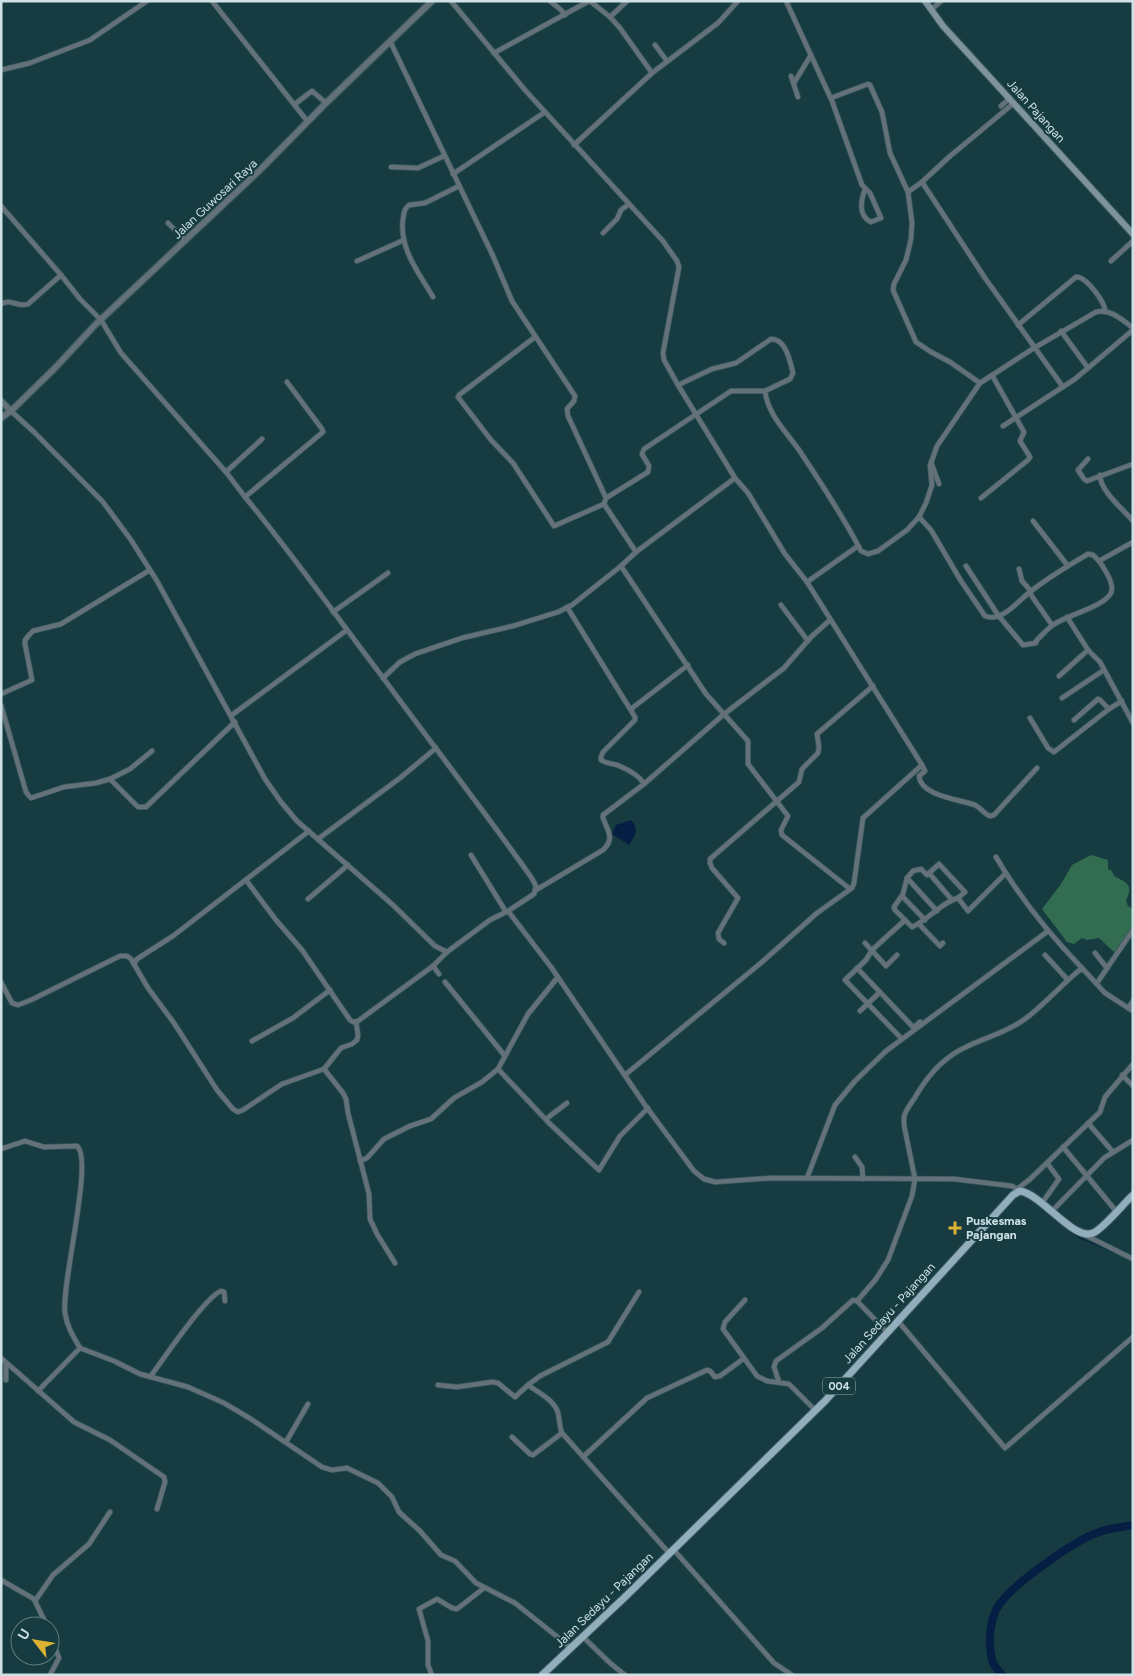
<svg xmlns="http://www.w3.org/2000/svg" width="1134" height="1676" font-family="Figtree,sans-serif">
  <rect width="100%" height="100%" fill="#163b40"/>
  <!-- green -->
  <path fill="#336d51" d="M1091 855 1108 860V869L1112 871 1114 876C1127 883 1134 884 1126 901L1128 906 1133 909V928L1119 949 1114 952 1099 938 1087 940 1082 938 1074 944 1067 942 1042 909 1061 884 1072 865Z"/>
  <!-- water -->
  <path fill="#041f43" d="M631 820C640 829 635 836 629 845L612 834 616 825Z"/>
  <g fill="none" stroke-linecap="round" stroke-linejoin="round">
    <!-- stream -->
    <polyline stroke="#041f43" stroke-width="1" points="1054,1218 1079,1238 1095,1244 1129,1259"/>
    <!-- river -->
    <path stroke="#041f43" stroke-width="8" d="M1002 1675C999 1671 995 1667 993 1663 988 1647 989 1625 996 1610 1006 1588 1075 1540 1099 1532 1110 1528 1122 1527 1133 1525"/>
    <!-- minor casing -->
    <g stroke="#37595e" stroke-width="6">
      <g id="minor">
        <polyline points="212,1 308,122"/>
        <polyline points="451,1 525,90 663,241 677,261 679,267 663,353 664,360 678,385 735,478 748,493 785,554 807,582 922,765 863,818 854,883 852,888 817,913 762,962 625,1075"/>
        <polyline points="550,1 561,10 565,15"/>
        <path d="M786 1 832 101 862 185 870 193 881 218 871 222C858 216 861 200 865 189"/>
        <polyline points="931,10 941,1"/>
        <polyline points="610,17 627,1"/>
        <polyline points="390,41 493,256 512,301 575,396 574,401 567,409 568,416 606,498 604,504 636,552 621,566 706,694 748,741 748,764 788,816 781,830 782,835 850,889"/>
        <polyline points="655,45 667,61"/>
        <polyline points="494,53 589,1"/>
        <polyline points="1,70 30,63 90,40 147,1"/>
        <polyline points="652,73 718,23 738,1"/>
        <polyline points="791,76 798,97"/>
        <polyline points="794,83 811,55"/>
        <polyline points="831,98 868,84 870,85 882,112 890,153 908,192"/>
        <polyline points="1014,103 949,157 922,182 985,278 1063,387"/>
        <polyline points="295,104 312,91 326,103"/>
        <polyline points="1001,106 1010,98"/>
        <polyline points="574,145 652,73 620,28 610,17 590,1"/>
        <polyline points="391,167 418,168 444,156"/>
        <polyline points="453,174 545,112"/>
        <polyline points="922,182 908,192 912,223 911,239 906,260 894,284 893,290 916,342 931,352 950,362 980,383"/>
        <polyline points="1,206 61,275 80,299 101,320 121,353 226,472 245,497 323,432 322,429 287,382"/>
        <polyline points="168,223 185,240"/>
        <polyline points="603,233 617,219 621,210 629,204"/>
        <polyline points="357,261 404,240"/>
        <polyline points="1111,261 1133,241"/>
        <path d="M433 297C419 273 399 249 403 219 404 213 404 209 409 205L425 203 459 186"/>
        <path d="M1 304C12 298 18 308 28 304L61 275"/>
        <path d="M1018 325 1076 277C1086 276 1106 303 1105 312"/>
        <polyline points="1061,331 1088,368"/>
        <polyline points="535,337 459,395 458,397 491,440 513,463 554,526 604,504"/>
        <path d="M678 385 712 369 736 363 771 339C786 339 790 361 793 373L790 379 765 391C768 417 790 435 803 456 823 486 844 518 861 551L868 554 878 551 907 530 919 517 926 503 932 485 930 466 937 446 980 383 1034 348 1096 312C1109 308 1123 320 1133 328"/>
        <polyline points="11,411 34,432 103,502 131,540 157,581 265,779 281,802 297,821 393,905 435,946 447,952 490,920 508,911 551,967 645,1105 694,1171 704,1179 715,1182 771,1178 954,1179 1012,1186 1020,1191"/>
        <polyline points="1003,426 1075,379 1133,330"/>
        <polyline points="1088,459 1078,470 1084,479 1087,481 1133,464"/>
        <polyline points="931,462 939,484"/>
        <polyline points="226,472 262,439"/>
        <path d="M1100 475C1100 491 1123 509 1133 521"/>
        <path d="M245 497C293 555 336 616 381 675 431 743 482 808 531 877L536 886 534 894 508 911"/>
        <polyline points="606,498 648,472 649,466 642,454 644,449 731,391 765,391"/>
        <polyline points="981,498 1028,460 1030,457 1020,441 1024,432 992,375"/>
        <path d="M919 517 931 530 961 581 985 616C1002 623 1019 600 1031 591 1043 582 1055 574 1068 566"/>
        <polyline points="1033,521 1068,566 1088,554 1093,555 1099,561"/>
        <polyline points="636,552 735,478"/>
        <path d="M966 566 998 615 1023 645 1036 643V641C1041 636 1047 629 1053 625 1066 615 1104 607 1111 593 1115 584 1104 568 1099 561L1133 542"/>
        <polyline points="1019,569 1022,581 1031,591 1031,595 1052,625"/>
        <polyline points="807,582 858,546"/>
        <polyline points="781,605 808,641"/>
        <path d="M567 607 635 717V720L603 752 601 757V760C607 764 611 763 617 765 627 769 639 775 644 784L723 715 784 668 811 637 830 620"/>
        <polyline points="333,612 388,573"/>
        <polyline points="1067,617 1088,650 1100,662 1133,723"/>
        <polyline points="1059,676 1088,650"/>
        <polyline points="383,678 400,662 415,654 462,638 513,626 558,612 572,605 621,566"/>
        <polyline points="1,694 32,680 25,644 25,640 30,634 33,631 61,624 150,570"/>
        <polyline points="1062,698 1104,670"/>
        <polyline points="1,705 26,792 29,796 31,798 64,787 96,783 110,779 130,769 152,751"/>
        <polyline points="631,709 688,665"/>
        <polyline points="232,715 347,630"/>
        <polyline points="1030,718 1048,748 1054,752 1109,709"/>
        <polyline points="1074,720 1098,699 1100,700 1109,709 1122,701"/>
        <path d="M922 765 925 771 919 776C921 796 958 799 975 805 981 808 984 814 990 816L994 815 1037 768"/>
        <polyline points="110,779 138,807 146,807 235,722"/>
        <polyline points="318,839 400,778 436,748"/>
        <polyline points="471,855 506,912"/>
        <path d="M996 857C1020 898 1049 934 1082 968"/>
        <polyline points="929,873 952,900"/>
        <path d="M907 878 903 894 894 907 895 910 912 927C928 920 942 902 958 898"/>
        <polyline points="246,880 276,920 302,950 350,1020 353,1022 358,1021 433,966 447,952"/>
        <path d="M536 890 603 850C615 839 608 831 603 818V815L644 784"/>
        <polyline points="902,896 925,920"/>
        <polyline points="308,899 348,865"/>
        <polyline points="937,911 907,878 913,871 921,869 927,875 939,864 965,892 958,898 968,911 1006,873"/>
        <polyline points="919,924 940,946 943,943"/>
        <polyline points="724,943 719,939 718,933 738,898 712,868 710,863 710,859 799,782 802,769 818,753 819,747 817,734 873,686"/>
        <polyline points="865,943 886,966 897,955"/>
        <polyline points="1095,953 1107,968"/>
        <polyline points="1045,955 1067,979"/>
        <polyline points="134,964 137,959 173,936 309,831"/>
        <polyline points="433,966 439,974"/>
        <polyline points="857,968 913,1027"/>
        <polyline points="1,982 12,1003 18,1005 31,1000 120,956 127,956 131,959 148,988 174,1023 217,1090 233,1109 238,1112 243,1110 282,1084 324,1069 341,1048 352,1044 357,1040 358,1035 356,1022"/>
        <polyline points="445,982 505,1056"/>
        <polyline points="1097,983 1133,930"/>
        <polyline points="1128,1008 1133,1001"/>
        <polyline points="860,1011 880,992"/>
        <polyline points="914,1027 920,1022"/>
        <polyline points="900,1037 845,980 866,960 872,950 905,920"/>
        <polyline points="252,1041 293,1018 330,990"/>
        <polyline points="324,1069 343,1093 346,1099 348,1113 369,1194 370,1219 377,1234 395,1263"/>
        <polyline points="498,1069 549,1123 599,1170 620,1136 648,1108"/>
        <polyline points="1122,1075 1133,1086"/>
        <polyline points="546,1119 567,1103"/>
        <polyline points="1088,1123 1113,1152"/>
        <polyline points="1063,1147 1116,1211"/>
        <path d="M1 1149 25 1141 44 1147 77 1146C94 1160 61 1284 65 1313 67 1327 73 1336 80 1348L38 1391"/>
        <polyline points="855,1157 862,1167 863,1179"/>
        <polyline points="360,1161 367,1158 384,1139 410,1126 431,1119 454,1098 482,1082 498,1069 528,1014 558,977"/>
        <polyline points="807,1178 835,1105 855,1081 886,1051 1048,931"/>
        <polyline points="1017,1189 1029,1180 1100,1112 1105,1097 1133,1064"/>
        <polyline points="1042,1203 1059,1179 1047,1163"/>
        <polyline points="1052,1211 1104,1158 1133,1140"/>
        <polyline points="1085,1235 1133,1259"/>
        <polyline points="745,1300 725,1322 723,1329 757,1376 767,1381 789,1384 815,1410"/>
        <polyline points="857,1301 887,1332"/>
        <polyline points="898,1321 1005,1448 1133,1337"/>
        <polyline points="80,1348 114,1361 140,1374 188,1387 224,1403 251,1419 322,1467 332,1470 347,1468 378,1483 392,1497 399,1512 420,1531 441,1555 455,1561 476,1583 515,1603 570,1647"/>
        <polyline points="1,1358 74,1422 110,1440 164,1477 165,1482 157,1509"/>
        <polyline points="6,1363 6,1380"/>
        <path d="M150 1377C163 1360 205 1297 221 1291L224 1292 225 1301"/>
        <path d="M779 1382 774 1367 776 1361 822 1328 853 1300 857 1301 876 1279 888 1260 912 1196 915 1179 904 1125V1117C906 1108 913 1102 917 1094 929 1074 944 1057 966 1047 986 1037 1006 1033 1025 1019 1045 1004 1062 984 1082 968L1105 993 1133 1011"/>
        <polyline points="438,1385 457,1387 492,1382 498,1383 515,1397 528,1385 540,1376 608,1342 639,1292"/>
        <path d="M528 1385C537 1392 555 1400 558 1413 560 1420 559 1426 562 1433L669 1553"/>
        <polyline points="512,1437 530,1454 533,1455 562,1433"/>
        <polyline points="286,1442 308,1404"/>
        <polyline points="583,1457 647,1398 707,1370 710,1371 715,1377 720,1376 743,1359"/>
        <polyline points="673,1549 774,1663 792,1675"/>
        <polyline points="1,1580 34,1599 47,1626"/>
        <polyline points="35,1601 53,1575 89,1544 110,1512"/>
        <polyline points="583,1637 610,1663 625,1675"/>
        <polyline points="50,1675 59,1658 50,1634"/>
        <polyline points="432,1675 428,1665 428,1641 419,1609 437,1599 452,1608 457,1609 484,1588"/>
      </g>
    </g>
    <!-- tertiary casing -->
    <g stroke="#37595e" stroke-width="8">
      <g id="tertiary">
        <polyline points="1,401 11,411"/>
        <polyline points="1,418 11,411 55,368 95,325 260,170 326,103 432,1"/>
      </g>
    </g>
    <!-- secondary casing -->
    <g stroke="#37595e" stroke-width="8">
      <polyline id="secondary" points="925,1 943,26 1133,234"/>
    </g>
    <!-- primary casing -->
    <g stroke="#37595e" stroke-width="9">
      <path id="primary" d="M542 1675 625 1597 825 1401 1013 1195 1020 1191C1043 1195 1073 1241 1093 1233 1103 1229 1124 1203 1133 1195"/>
    </g>
    <!-- minor -->
    <use href="#minor" stroke="#647178" stroke-width="4.5"/>
    <!-- tertiary -->
    <use href="#tertiary" stroke="#647178" stroke-width="5.5"/>
    <!-- secondary -->
    <use href="#secondary" stroke="#7e939e" stroke-width="6"/>
    <!-- primary -->
    <use href="#primary" stroke="#92adbb" stroke-width="7"/>
  </g>
  <!-- markers -->
  <path fill="#dcb233" stroke="#163b40" stroke-width="2" d="M952.5 1220.5h5v5h5v5h-5v5h-5v-5h-5v-5h5z"/>
  <g text-anchor="middle" dominant-baseline="central" stroke-width="4" stroke-linejoin="round" paint-order="stroke">
    <!-- shield labels -->
    <rect fill="#163b40" stroke="#97b0b4" stroke-width="1" x="823" y="1377.5" width="32" height="17" rx="4"/>
    <g font-size="11" font-weight="bold" fill="#cee2e5">
      <text x="839" y="1386">004</text>
    </g>
    <!-- street labels -->
    <g font-size="12" fill="#cee2e5" stroke="#163b40">
      <text transform="translate(1036 111) rotate(48)">Jalan Pajangan</text>
      <text transform="translate(215 199) rotate(-43)">Jalan Guwosari Raya</text>
      <text transform="translate(889 1313) rotate(-48)">Jalan Sedayu - Pajangan</text>
      <text transform="translate(604 1600) rotate(-44)">Jalan Sedayu - Pajangan</text>
    </g>
    <!-- poi labels -->
    <g font-size="12" font-weight="bold" fill="#cee2e5" stroke="#163b40" text-anchor="start">
      <text x="966" y="1221">Puskesmas<tspan x="966" dy="14">Pajangan</tspan></text>
    </g>
  </g>
  <!-- border -->
  <rect width="1134" height="1676" fill="none" stroke="#cee2e5" stroke-width="5"/>
  <!-- north arrow -->
  <g transform="translate(35 1641) rotate(301)"><circle r="24" fill="#163b40" stroke="#607e82"/>
  <path d="M0-4L9 19L0 12L-9 19Z" fill="#dcb233"/>
  <text y="-8" font-size="14" font-weight="bold" text-anchor="middle" fill="#cee2e5">U</text>
  </g>
</svg>
